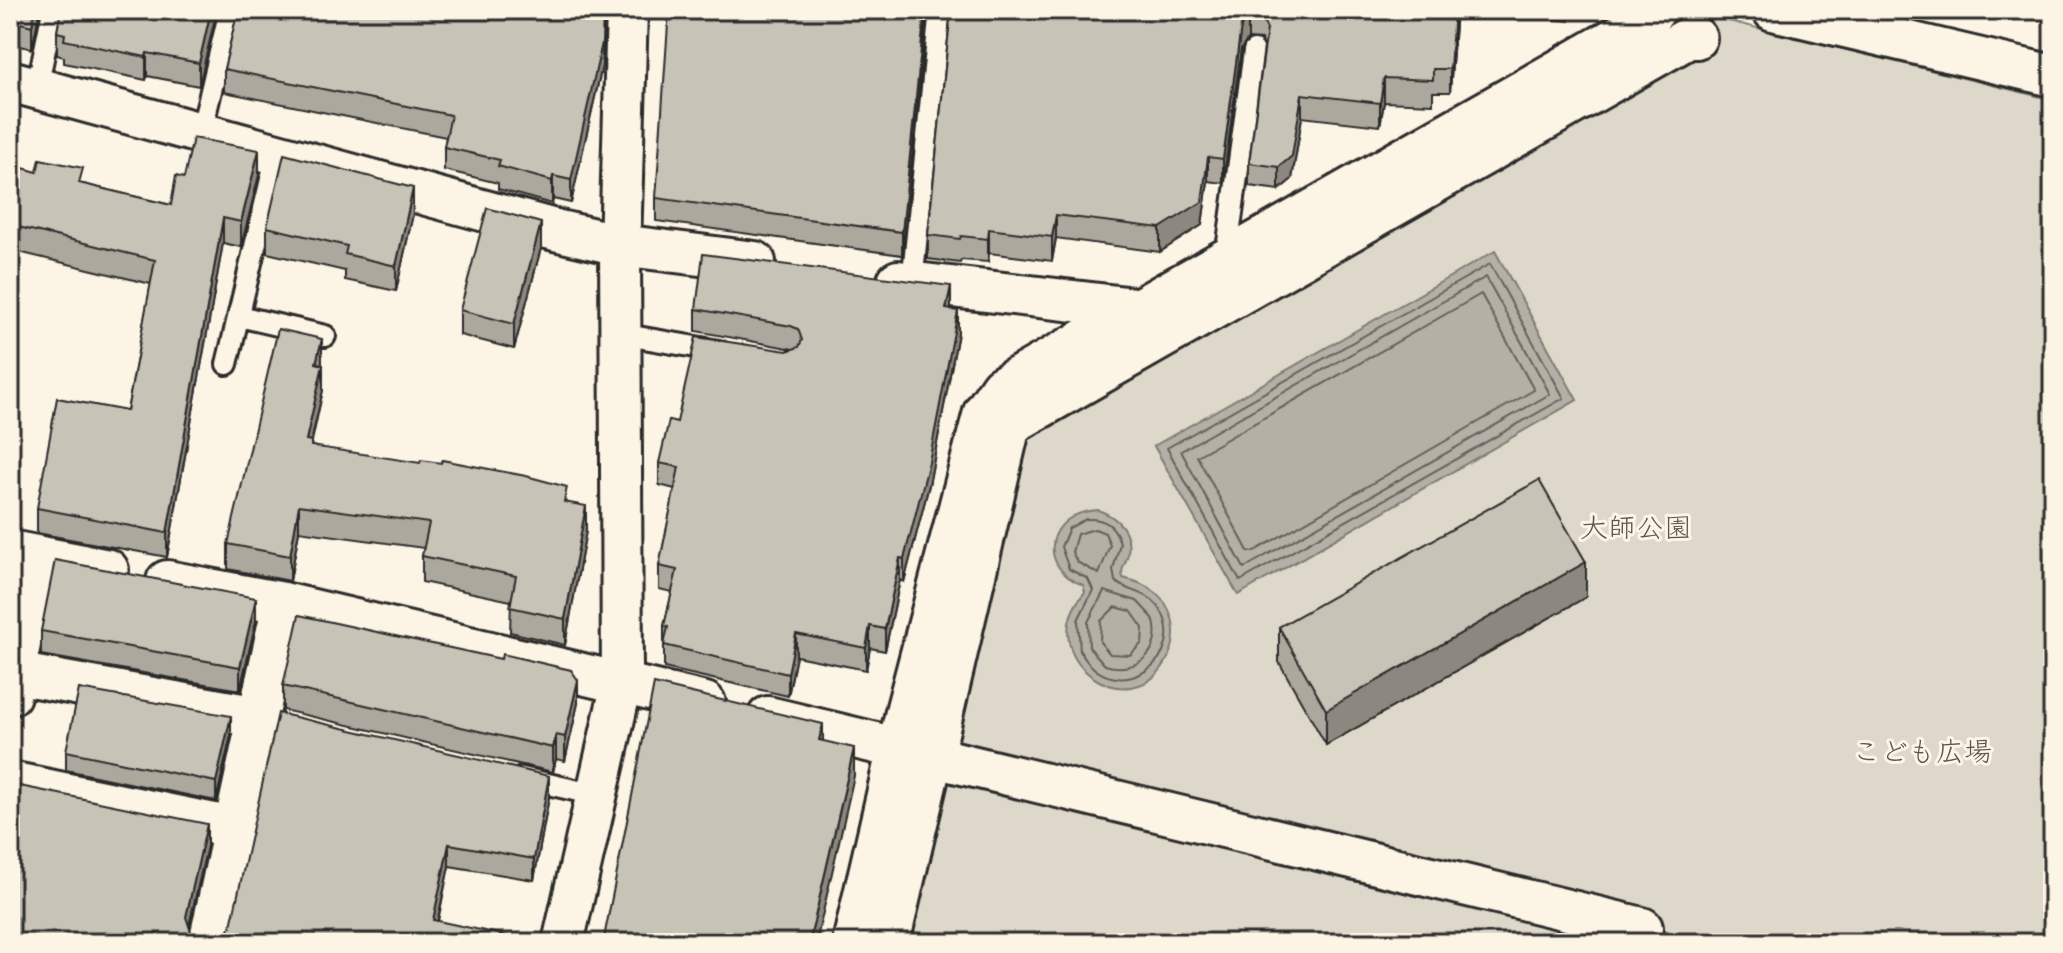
<svg xmlns="http://www.w3.org/2000/svg" width="2063" height="953" font-family="Caveat,'Klee One',sans-serif">
  <rect width="100%" height="100%" fill="#fcf5e5"/>
  <filter id="ink" filterUnits="userSpaceOnUse"><feTurbulence type="fractalNoise" baseFrequency=".0125" numOctaves="2"/><feDisplacementMap in="SourceGraphic" scale="16" xChannelSelector="R" yChannelSelector="G"/><feConvolveMatrix kernelMatrix="1 2 1 2 8 2 1 2 1" color-interpolation-filters="sRGB"/></filter>
  <g filter="url(#ink)">
    <!-- green -->
    <polygon fill="#ded8ca" stroke="#84827a" stroke-width="2" points="1700,14 2053,100 2053,943 875,943 1004,404"/>
    <!-- water -->
    <g fill="#b4b0a5" stroke="#7d7b74" stroke-width="2">
      <polygon points="1495,251 1577,400 1238,595 1154,446"/>
      <path d="M1098 510C1118 517 1132 532 1128 554 1126 564 1120 568 1123 578 1146 583 1165 594 1172 618 1176 632 1174 648 1167 660 1131 727 1028 658 1085 592L1083 585C1035 567 1047 512 1098 510Z"/>
    </g>
    <g fill="none" stroke-linecap="round" stroke-linejoin="round">
      <!-- shore -->
      <g stroke="#62605c" stroke-width="2">
        <polygon points="1490,264 1564,398 1240,581 1167,448"/>
        <polygon points="1486,277 1550,394 1244,568 1181,451"/>
        <polygon points="1481,294 1534,390 1253,552 1248,551 1197,456"/>
        <path d="M1086 519C1105 518 1115 525 1120 543L1113 570 1115 581C1127 593 1146 590 1158 606 1194 657 1115 713 1080 651L1078 620 1093 590 1088 579 1069 569 1061 547 1069 528Z"/>
        <polygon points="1095,529 1105,533 1110,545 1099,574 1077,562 1072,552 1077,534"/>
        <path d="M1104 591 1137 601 1153 618C1164 651 1137 675 1105 665L1089 647 1088 622Z"/>
        <polygon points="1115,607 1131,611 1143,628 1142,643 1130,655 1110,654 1100,642 1101,621"/>
      </g>
      <!-- lane casing -->
      <g stroke="#2b2b2b" stroke-width="26">
        <g id="lane">
          <polyline points="37,88 53,10"/>
          <polyline points="201,133 230,10"/>
          <polyline points="1226,257 1254,51"/>
          <polyline points="912,283 940,10"/>
          <polyline points="239,316 325,336"/>
          <polyline points="620,334 719,351"/>
          <polyline points="227,364 277,154"/>
          <polyline points="522,778 596,795"/>
        </g>
      </g>
      <!-- street casing -->
      <g stroke="#2b2b2b" stroke-width="46">
        <g id="street">
          <polyline points="1773,10 2053,76"/>
          <polyline points="10,81 555,230 620,245 755,262"/>
          <polyline points="898,281 1135,308"/>
          <polyline points="10,551 108,570"/>
          <polyline points="167,581 283,603 705,703"/>
          <polyline points="14,673 258,717"/>
          <polyline points="10,695 37,557"/>
          <polyline points="768,717 1642,928"/>
          <polyline points="10,782 234,828"/>
          <polyline points="209,943 283,603"/>
          <polyline points="563,943 622,683 620,245 627,10"/>
          <polyline points="853,943 907,708 984,412 1001,387 1647,20 1655,10"/>
          <polyline points="889,943 1010,425 1690,37 1696,38"/>
        </g>
      </g>
      <!-- lane -->
      <use href="#lane" stroke="#fcf5e5" stroke-width="20"/>
      <!-- street -->
      <use href="#street" stroke="#fcf5e5" stroke-width="40"/>
    </g>
    <!-- wall -->
    <g fill="#aca89d" stroke="#2b2b2b" stroke-width="2">
      <polygon points="10,10 40,10 32,49 10,43"/>
      <polygon points="61,10 217,10 199,86 147,76 146,80 64,63 64,57 57,55 57,32"/>
      <polygon points="238,10 604,10 602,66 571,203 553,199 552,204 498,189 498,183 444,170 444,147 446,137 224,92 224,69"/>
      <polygon points="927,10 902,255 656,221 656,198"/>
      <polygon points="951,10 1456,10 1450,92 1433,92 1433,104 1384,102 1380,126 1302,117 1292,179 1279,190 1249,186 1249,163 1264,47 1261,40 1248,39 1241,49 1223,183 1208,181 1202,225 1160,252 1056,238 1052,261 989,253 988,262 961,260 960,263 928,259 928,235"/>
      <polygon points="1478,10 1570,10 1569,21"/>
      <polygon points="2037,10 2053,10 2053,15"/>
      <polygon points="259,175 241,247 223,243 167,557 37,533 37,508 127,411 151,284 10,250 10,218 83,184 171,205 184,178"/>
      <polygon points="413,214 396,291 345,280 345,271 267,253 267,227"/>
      <polygon points="541,248 514,349 460,335 460,310"/>
      <polygon points="696,309 951,310 958,333 929,485 904,582 900,580 885,651 870,648 866,670 796,656 788,696 664,668 664,626 672,592 659,589 659,566 675,489 659,485 659,463 677,422 787,351 793,349 696,331"/>
      <polygon points="321,365 323,390 311,446 567,502 586,531 565,645 510,632 511,601 422,582 422,556 424,548 299,531 290,581 228,569 228,544"/>
      <polygon points="1586,597 1326,745 1279,662 1279,627"/>
      <polygon points="256,621 240,690 41,655 41,631"/>
      <polygon points="283,686 578,703 565,761 556,759 553,772 283,710"/>
      <polygon points="231,735 216,801 66,770 66,751"/>
      <polygon points="549,797 534,880 449,866 438,921 513,943 217,943"/>
    </g>
    <!-- shaded-wall -->
    <g fill="#8c8880" stroke="#2b2b2b" stroke-width="2">
      <polygon points="35,10 40,10 32,49 32,26"/>
      <polygon points="211,10 217,10 199,86 199,63"/>
      <polygon points="603,10 602,66 571,203 571,180"/>
      <polygon points="925,10 927,10 902,255 902,232"/>
      <polygon points="1454,10 1456,10 1450,92 1450,69"/>
      <polygon points="1248,16 1248,39 1241,49 1223,183 1223,159 1241,26"/>
      <polygon points="147,53 147,76 146,80 146,57"/>
      <polygon points="1384,78 1384,102 1380,126 1380,103"/>
      <polygon points="1302,94 1302,117 1292,179 1279,190 1279,167"/>
      <polygon points="259,150 259,175 241,247 241,222"/>
      <polygon points="1208,157 1208,181 1202,225 1160,252 1160,228"/>
      <polygon points="553,176 553,199 552,204 552,181"/>
      <polygon points="413,188 413,214 396,291 396,266"/>
      <polygon points="1056,215 1056,238 1052,261 1052,237"/>
      <polygon points="223,218 223,243 167,557 167,533"/>
      <polygon points="541,223 541,248 514,349 514,324"/>
      <polygon points="989,229 989,253 988,262 988,239"/>
      <polygon points="951,286 951,308 946,331 946,309"/>
      <polygon points="958,311 958,333 929,485 904,582 904,559"/>
      <polygon points="322,339 322,364 316,363"/>
      <polygon points="323,365 323,390 311,442 311,466 306,440"/>
      <polygon points="299,505 299,531 290,581 290,556"/>
      <polygon points="586,506 586,531 565,645 565,619"/>
      <polygon points="900,558 900,580 885,651 885,629"/>
      <polygon points="1586,562 1586,597 1326,745 1326,710"/>
      <polygon points="256,598 256,621 240,690 240,667"/>
      <polygon points="870,626 870,648 866,670 866,648"/>
      <polygon points="796,634 796,656 788,696 788,674"/>
      <polygon points="578,680 578,703 565,761 565,737"/>
      <polygon points="231,716 231,735 216,801 216,782"/>
      <polygon points="823,724 823,752 819,740"/>
      <polygon points="556,735 556,759 553,772 553,748"/>
      <polygon points="854,748 854,776 816,943 809,943"/>
      <polygon points="549,776 549,797 534,880 534,859"/>
      <polygon points="207,824 207,846 186,939 186,917"/>
      <polygon points="449,844 449,866 433,942 433,920"/>
    </g>
    <!-- building -->
    <g fill="#c8c3b7" stroke="#2b2b2b" stroke-width="2">
      <polygon points="10,10 35,10 32,26 10,20"/>
      <polygon points="61,10 211,10 199,63 147,53 146,57 64,40 65,34 57,32"/>
      <polygon points="238,10 603,10 602,43 571,180 553,176 552,181 498,166 500,160 444,147 451,115 224,69"/>
      <polygon points="669,10 925,10 902,232 656,198"/>
      <polygon points="951,10 1454,10 1450,69 1433,69 1433,80 1384,78 1380,103 1302,94 1292,156 1279,167 1249,163 1267,29 1261,17 1248,16 1241,26 1223,159 1208,157 1202,202 1160,228 1056,215 1052,237 989,229 988,239 961,236 960,239 928,235"/>
      <polygon points="193,138 259,150 241,222 223,218 167,533 37,508 57,398 127,411 155,260 10,225 10,218 23,168 37,172 40,159 83,168 79,183 171,205 176,176 184,178"/>
      <polygon points="284,154 413,188 396,266 345,254 347,246 267,227"/>
      <polygon points="487,208 541,223 514,324 460,310"/>
      <polygon points="703,254 951,286 946,309 958,311 929,462 904,559 900,558 885,629 870,626 866,648 796,634 788,674 664,645 668,627 664,626 677,570 659,566 679,467 659,463 669,420 677,422 696,337 787,351 799,347 802,340 798,329 791,326 696,309"/>
      <polygon points="278,329 322,339 316,363 323,365 306,440 311,441 311,446 420,463 421,460 441,463 442,460 526,476 567,487 564,502 586,506 565,619 510,607 516,576 422,556 429,523 299,505 290,556 228,544"/>
      <polygon points="1539,480 1586,562 1326,710 1279,627"/>
      <polygon points="55,560 256,598 240,667 41,631"/>
      <polygon points="299,615 501,659 502,654 571,670 578,680 565,737 556,735 553,748 283,686"/>
      <polygon points="654,684 823,724 819,740 854,748 809,943 603,943"/>
      <polygon points="79,689 231,716 216,782 66,751"/>
      <polygon points="278,713 549,776 534,859 449,844 433,920 513,937 511,943 211,943 217,943 226,936 231,926"/>
      <polygon points="10,784 207,824 186,917 193,938 203,943 10,943"/>
    </g>
  </g>
  <g text-anchor="middle" dominant-baseline="central" stroke-width="6" stroke-linejoin="round" paint-order="stroke">
    <!-- park labels -->
    <g font-size="28" fill="#585653" stroke="#fcf5e5">
      <text x="1636" y="527">大師公園</text>
      <text x="1922" y="751">こども広場</text>
    </g>
  </g>
  <!-- margin -->
  <rect width="2063" height="953" fill="none" stroke="#fcf5e5" stroke-width="40"/>
  <rect x="20" y="20" width="2023" height="913" fill="none" stroke="#2b2b2b" stroke-width="3" filter="url(#ink)"/>
</svg>
